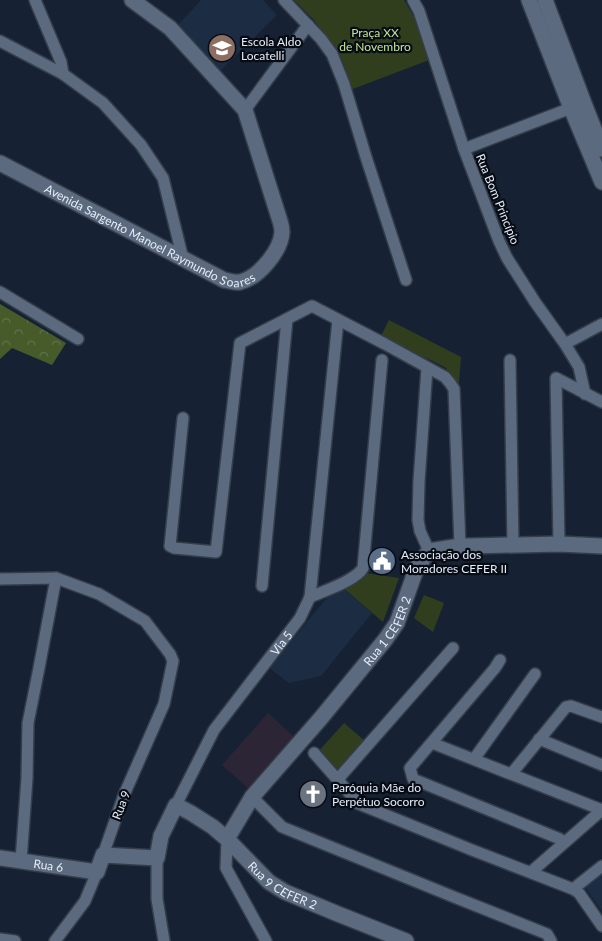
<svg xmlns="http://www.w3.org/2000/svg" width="602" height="941" font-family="Lato,sans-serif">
  <defs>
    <pattern id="forest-crowns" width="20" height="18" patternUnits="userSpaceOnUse" patternTransform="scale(1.25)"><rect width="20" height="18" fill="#465b29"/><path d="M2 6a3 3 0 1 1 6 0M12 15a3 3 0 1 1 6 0" fill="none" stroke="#617349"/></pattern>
  </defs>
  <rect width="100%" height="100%" fill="#162233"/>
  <!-- commercial -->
  <polygon fill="#2c2535" points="268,713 294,737 248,788 222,765"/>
  <!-- built -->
  <g fill="#1c2c43">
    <polygon points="201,0 263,0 277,15 220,71 178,25"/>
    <polygon points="341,587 372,613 321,676 289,683 269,668 330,594"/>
    <polygon points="602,873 602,911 584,886"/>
  </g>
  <!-- forest -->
  <polygon fill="url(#forest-crowns)" points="0,304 66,343 52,365 12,348 0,359"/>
  <!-- park -->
  <g fill="#303e1e">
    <polygon points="294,0 404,0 417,22 429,60 353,89 338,50 313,19"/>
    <polygon points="389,320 461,357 458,394 446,368 435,362 380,338"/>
    <polygon points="365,573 399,578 383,622 342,587"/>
    <polygon points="424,595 444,603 433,632 414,618"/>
    <polygon points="344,723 365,741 340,771 318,752"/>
  </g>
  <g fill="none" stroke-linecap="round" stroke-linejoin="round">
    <!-- street casing -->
    <g stroke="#353d4b" stroke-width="14">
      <g id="street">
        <polyline points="35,0 61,62 63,74"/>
        <polyline points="284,0 321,39 332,54 344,84 366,157 406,280"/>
        <polyline points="413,0 419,11 464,149 499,241 507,258 535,302 565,344 579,367 585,394"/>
        <polyline points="0,41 63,74 103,103 141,145 163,178 183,259"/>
        <polyline points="245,110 308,25"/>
        <polyline points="464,149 571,108"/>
        <polyline points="0,292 78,339"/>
        <polyline points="565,344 602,324"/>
        <polyline points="510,360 513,545"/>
        <polyline points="427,368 419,481 418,520 420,531 429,551"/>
        <polyline points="183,418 170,546 174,548 216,552 240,343 312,306 385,344 445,377 450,383 454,389 460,546"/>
        <polyline points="559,544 556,378 602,402"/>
        <polyline points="0,579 56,578 99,594 145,621 170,654 173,661 164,704 124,795 103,855"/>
        <polyline points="262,586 287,319"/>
        <path d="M310 597C324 591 355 581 363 568L382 360"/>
        <polyline points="500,660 495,668 410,768 413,779 560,839"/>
        <polyline points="539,739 602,765"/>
        <polyline points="432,743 602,810"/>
        <polyline points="314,753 359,804 472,850 573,889 579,893 602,926"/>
        <polyline points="474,759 535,674"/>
        <polyline points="512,773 566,707 571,706 602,717"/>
        <polyline points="338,779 453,648"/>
        <polyline points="252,797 282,827 454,897 547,934 551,941"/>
        <path id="s1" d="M176 805 214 730 300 618 310 597 338 320"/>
        <polyline points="227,839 226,868 266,941"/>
        <polyline points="157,858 157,899 164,941"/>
        <polyline points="21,861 27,778 28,723 39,668 56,578"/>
        <polyline points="531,872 602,810"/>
        <polyline points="573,889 602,866"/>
        <polyline points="0,939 15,941"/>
        <polyline points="55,941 85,901 97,872"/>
      </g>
    </g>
    <!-- secondary casing -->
    <g stroke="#353d4b" stroke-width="18">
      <g id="secondary">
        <polyline points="529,0 571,108 602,182"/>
        <polyline points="545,0 585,106 602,149"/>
        <path id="s2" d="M0 163 224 280C230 281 234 283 240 282 258 278 281 251 282 232 282 229 281 224 280 221L245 110 170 28 132 0"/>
        <path id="s3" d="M227 839 252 797 321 718 385 640 397 623 417 567 429 551 460 546H470L559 544 602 546"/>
        <path id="s4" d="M0 858 97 872 103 855 157 858 161 836 176 805 191 813 213 827 227 839 269 882 285 892 338 914 406 941"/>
      </g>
    </g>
    <!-- street -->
    <use href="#street" stroke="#5b6a7e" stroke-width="11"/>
    <!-- secondary -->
    <use href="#secondary" stroke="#5b6a7e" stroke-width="15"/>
  </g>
  <!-- icons -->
  <defs>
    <g id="school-disc" transform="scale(1.4375)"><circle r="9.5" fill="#8d6e63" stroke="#070b13"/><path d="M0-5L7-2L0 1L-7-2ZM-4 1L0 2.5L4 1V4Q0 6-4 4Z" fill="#fff"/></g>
    <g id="civic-disc" transform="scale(1.4375)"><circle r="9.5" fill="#5c6f8a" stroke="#070b13"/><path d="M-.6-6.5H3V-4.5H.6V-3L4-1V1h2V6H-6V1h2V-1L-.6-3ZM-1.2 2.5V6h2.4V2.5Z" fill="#fff"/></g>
    <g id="church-disc" transform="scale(1.4375)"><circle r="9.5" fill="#6b7280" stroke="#070b13"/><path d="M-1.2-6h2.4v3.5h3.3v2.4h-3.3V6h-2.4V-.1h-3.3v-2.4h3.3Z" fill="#fff"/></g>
  </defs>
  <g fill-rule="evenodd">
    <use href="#school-disc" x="222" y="48"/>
    <use href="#civic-disc" x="382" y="561"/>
    <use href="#church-disc" x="313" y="794"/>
  </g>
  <g text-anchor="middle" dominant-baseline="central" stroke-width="4.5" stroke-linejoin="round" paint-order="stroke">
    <!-- park labels -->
    <g font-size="12" fill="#c1e596" stroke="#070b13">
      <text x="375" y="32">Praça XX<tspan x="375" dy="14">de Novembro</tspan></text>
    </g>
    <!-- poi labels -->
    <g font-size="12" fill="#e5edf9" stroke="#070b13" text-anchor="start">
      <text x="241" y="41">Escola Aldo<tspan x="241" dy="14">Locatelli</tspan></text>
      <text x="401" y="554">Associação dos<tspan x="401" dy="14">Moradores CEFER II</tspan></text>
      <text x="332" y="787">Paróquia Mãe do<tspan x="332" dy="14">Perpétuo Socorro</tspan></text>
    </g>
    <!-- street labels -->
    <g font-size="12" fill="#e5edf9" stroke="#070b13">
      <text transform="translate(498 199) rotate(68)">Rua Bom Princípio</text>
      <text stroke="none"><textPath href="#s2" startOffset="168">Avenida Sargento Manoel Raymundo Soares</textPath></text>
      <text stroke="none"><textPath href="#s3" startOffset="264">Rua 1 CEFER 2</textPath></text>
      <text stroke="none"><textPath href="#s1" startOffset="194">Via 5</textPath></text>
      <text transform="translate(121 805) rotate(-69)">Rua 9</text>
      <text stroke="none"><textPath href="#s4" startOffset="49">Rua 6</textPath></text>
      <text stroke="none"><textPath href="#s4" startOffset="362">Rua 9 CEFER 2</textPath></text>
    </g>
  </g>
</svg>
